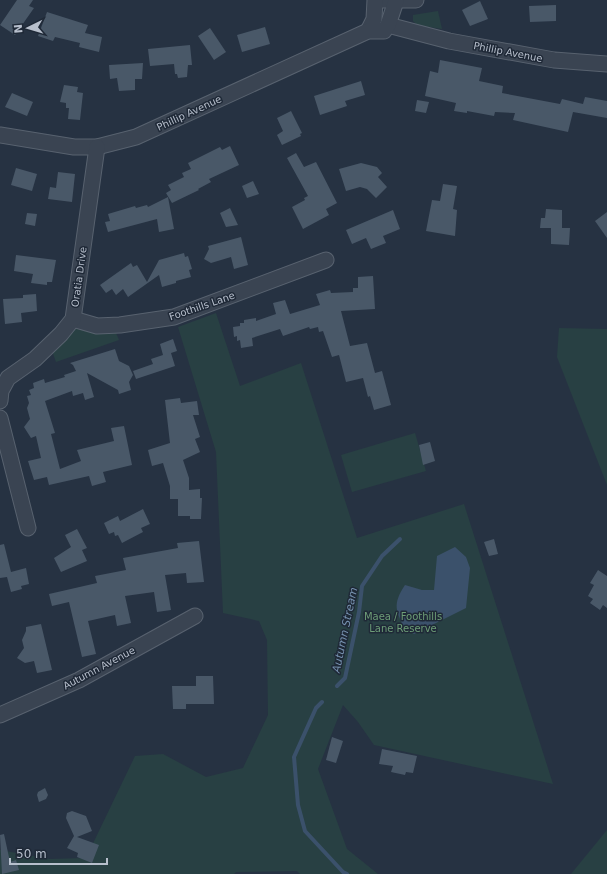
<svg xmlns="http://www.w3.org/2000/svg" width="607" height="874" font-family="'DejaVu Sans',sans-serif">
  <rect width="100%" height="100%" fill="#263242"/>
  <!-- green -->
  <g fill="#284043">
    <polygon points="438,11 442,29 417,25 413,21 413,15"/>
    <polygon points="216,313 240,386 301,363 357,538 464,504 553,784 374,745 358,722 343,705 318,769 347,849 378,874 300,874 297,871 236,872 234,874 0,874 0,850 50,859 86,858 135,756 163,754 206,777 243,768 268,715 267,640 259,621 223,613 216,452 178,327"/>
    <polygon points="81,327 108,334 116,333 119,340 56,362 52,351 74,329"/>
    <polygon points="559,328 607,329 607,485 557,357"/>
    <polygon points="415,433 426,471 352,492 341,455"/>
    <polygon points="607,830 607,874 571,874"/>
  </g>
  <!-- water -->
  <path fill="#3b516b" d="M455 547 466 557 470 568 466 608 414 634 405 630C396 610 392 605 405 585L422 590H434L437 556Z"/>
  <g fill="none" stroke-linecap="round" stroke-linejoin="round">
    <!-- stream -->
    <g stroke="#3b516b" stroke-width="4">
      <polyline points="337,686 345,678 359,612 362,586 382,556 400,539"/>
      <polyline points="322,702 316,708 294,757 298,805 305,831 343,872 347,874"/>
    </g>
  </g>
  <!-- building -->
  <g fill="#495868">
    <polygon points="17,0 33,0 29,6 34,8 15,35 0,25"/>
    <polygon points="480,1 488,19 470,26 462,10"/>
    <polygon points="556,5 556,21 530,22 529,6"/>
    <polygon points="47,12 88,25 85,33 102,37 99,52 79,47 80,43 55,37 53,41 38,36"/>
    <polygon points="265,27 270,44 242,52 237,35"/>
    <polygon points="210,28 226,52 214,60 198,36"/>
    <polygon points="190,45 192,65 188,65 187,77 178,78 177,74 175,74 174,64 150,66 148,49"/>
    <polygon points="440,60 482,68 479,81 503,86 502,93 560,104 562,99 583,104 585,97 607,101 607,118 573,112 568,132 513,120 515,113 495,112 494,116 467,111 467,113 454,111 456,103 425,96 430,71 438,73"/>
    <polygon points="143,63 142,79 135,79 135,90 119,91 117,78 110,79 109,65"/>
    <polygon points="361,81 365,95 345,101 347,106 320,115 314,96"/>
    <polygon points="64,85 78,87 77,92 83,93 80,120 68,119 69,108 66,108 66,103 60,102"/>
    <polygon points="12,93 33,102 27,116 5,107"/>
    <polygon points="417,100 429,102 426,113 415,111"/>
    <polygon points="291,111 302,133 300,134 301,136 282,145 277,135 283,131 277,118"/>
    <polygon points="230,146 239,165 209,179 211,182 198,189 199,190 172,203 166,193 171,190 168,185 184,177 182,173 191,169 188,163 220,147 222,150"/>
    <polygon points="296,153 304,167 316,162 337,203 326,209 329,215 303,229 292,207 305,200 304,198 308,196 287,158"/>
    <polygon points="361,163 377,167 382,173 378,177 387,187 376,198 367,189 360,187 346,191 339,169"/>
    <polygon points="16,168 37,174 32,191 11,185"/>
    <polygon points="58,172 75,174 72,202 48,199 50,187 56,188"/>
    <polygon points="253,181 259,194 247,198 242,186"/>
    <polygon points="443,184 457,186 453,209 457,210 455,236 426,231 432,200 440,201"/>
    <polygon points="168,197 174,229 159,232 157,219 108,232 105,222 110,221 108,214 135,206 136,208 147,205 148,207"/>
    <polygon points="230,208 238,225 226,227 220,213"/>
    <polygon points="546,209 562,210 562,228 570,228 569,245 551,244 551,228 540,228 541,218 545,218"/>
    <polygon points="393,210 400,229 383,236 386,243 371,249 366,238 352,244 346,230"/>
    <polygon points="607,212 607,238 595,221"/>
    <polygon points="27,213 37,214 35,226 25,224"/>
    <polygon points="241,237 248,265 234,269 231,257 211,263 204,259 209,249 208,246"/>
    <polygon points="184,253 185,257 188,256 192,269 189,270 191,277 176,281 176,283 162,287 159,275 128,297 123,289 116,295 112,289 106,293 100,285 131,263 133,267 137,265 147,282 159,260"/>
    <polygon points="16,255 56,260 52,282 47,282 47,285 31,283 33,274 14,271"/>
    <polygon points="373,276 375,309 341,311 350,346 367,343 375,373 382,371 391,405 374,410 370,396 368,397 363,378 346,382 339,355 332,357 323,331 319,332 318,327 310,329 309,327 283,336 280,329 252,338 253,346 241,348 240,340 237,341 237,336 234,337 233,327 240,326 240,323 244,323 244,320 256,318 256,321 276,314 273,303 285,300 290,314 320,305 316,294 330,290 331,293 353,292 353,288 358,288 358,277"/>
    <polygon points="36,294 37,311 21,313 22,322 5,324 3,299 23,298 23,295"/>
    <polygon points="173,339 177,351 171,353 175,366 136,379 133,371 153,364 151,359 163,355 160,344"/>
    <polygon points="115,349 119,361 129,366 133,375 129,382 131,390 119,394 118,390 87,373 94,397 85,400 83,393 73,396 72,391 45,401 55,433 51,434 60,469 81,461 77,450 114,441 111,428 124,426 132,465 103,472 106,482 92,486 89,476 49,485 47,477 34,480 28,461 41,458 36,436 31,438 24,427 30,419 27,408 29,403 27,396 31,395 29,390 34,388 33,383 44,379 45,383 65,377 64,375 76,371 73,365 70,363"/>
    <polygon points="180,398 181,403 197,401 199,415 193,415 200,437 195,439 200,452 183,460 189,478 189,490 200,489 200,498 202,498 201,519 190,519 190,516 178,516 178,499 170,499 170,486 163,463 152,466 148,450 170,443 165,400"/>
    <polygon points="430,442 435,461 423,465 419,445"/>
    <polygon points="143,509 150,524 141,528 143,532 122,543 118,535 115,536 114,532 109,534 104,523 118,516 120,521"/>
    <polygon points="77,529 87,548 82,550 87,561 61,572 54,558 71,547 65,535"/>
    <polygon points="494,539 498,554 489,556 484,542"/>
    <polygon points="199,541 204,582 187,583 186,573 165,575 171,610 157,612 154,592 125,596 131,623 117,626 115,615 88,621 96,654 82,657 69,602 52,606 49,594 97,583 95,576 126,570 123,558 178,548 177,543"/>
    <polygon points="4,544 11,572 26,568 29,584 21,586 22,589 11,592 7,577 0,578 0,545"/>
    <polygon points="598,570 607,576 607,608 603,605 600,610 590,603 593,599 588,596 594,585 590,583"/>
    <polygon points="41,624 52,670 37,673 34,661 25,663 17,658 24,648 22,640 26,631 26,627"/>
    <polygon points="196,676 213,676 214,704 186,704 186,709 173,709 172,686 196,686"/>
    <polygon points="332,737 343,741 336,763 326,760"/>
    <polygon points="382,749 417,756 413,773 406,772 405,775 391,772 393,766 379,764"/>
    <polygon points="45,788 48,795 46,799 39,802 37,795 38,792"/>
    <polygon points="72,811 86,816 92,831 77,837 99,845 92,863 77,857 78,853 67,848 74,836 66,818 67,813"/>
    <polygon points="4,834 10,862 16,860 19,870 2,874 0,835"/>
  </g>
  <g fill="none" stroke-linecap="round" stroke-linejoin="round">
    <!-- minor casing -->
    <g stroke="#58626f" stroke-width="17">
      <g id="minor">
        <polyline points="382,0 416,0"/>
        <polyline points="388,25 449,41 554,60 607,64"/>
        <polyline points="368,31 374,19 375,0"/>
        <polyline points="0,135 74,147 97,147 136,137 368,31 384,31 388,25 396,1"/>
        <polyline points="73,319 97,326 120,325 174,317 326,260"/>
        <polyline points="0,401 1,391 8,378 35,359 61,334 73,319 97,147"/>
        <polyline points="0,418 28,528"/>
        <polyline points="0,715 79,680 195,616"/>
      </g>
    </g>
    <!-- minor -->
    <use href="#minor" stroke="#3a4452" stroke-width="15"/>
  </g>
  <g text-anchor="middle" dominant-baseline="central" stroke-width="3" stroke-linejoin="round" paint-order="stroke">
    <!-- street labels -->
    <g font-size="10" fill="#b7bfcc" stroke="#1f2937">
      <text transform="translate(508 52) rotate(11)">Phillip Avenue</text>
      <text transform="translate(189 113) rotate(-25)">Phillip Avenue</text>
      <text transform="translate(79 277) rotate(-82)">Oratia Drive</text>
      <text transform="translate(202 306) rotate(-19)">Foothills Lane</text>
      <text transform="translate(99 668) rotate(-28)">Autumn Avenue</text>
    </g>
    <!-- park labels -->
    <g font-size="10" fill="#6d9d77" stroke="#1f2937">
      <text x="403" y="616">Maea / Foothills<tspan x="403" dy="12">Lane Reserve</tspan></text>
    </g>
    <!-- water labels -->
    <g font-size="11" font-style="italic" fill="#7691af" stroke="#1f2937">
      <text transform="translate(345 630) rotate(-78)">Autumn Stream</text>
    </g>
  </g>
  <!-- north arrow -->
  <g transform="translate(28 28) rotate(265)" stroke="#1f2937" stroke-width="3" paint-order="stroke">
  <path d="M0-3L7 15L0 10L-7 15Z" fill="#b7bfcc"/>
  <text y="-6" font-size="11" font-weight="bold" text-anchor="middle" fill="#b7bfcc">N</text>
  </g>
  <!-- scale -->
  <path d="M10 858v6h97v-6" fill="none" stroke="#b7bfcc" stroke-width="2"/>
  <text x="16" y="858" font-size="12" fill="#b7bfcc" stroke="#1f2937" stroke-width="3" paint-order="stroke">50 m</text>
</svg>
